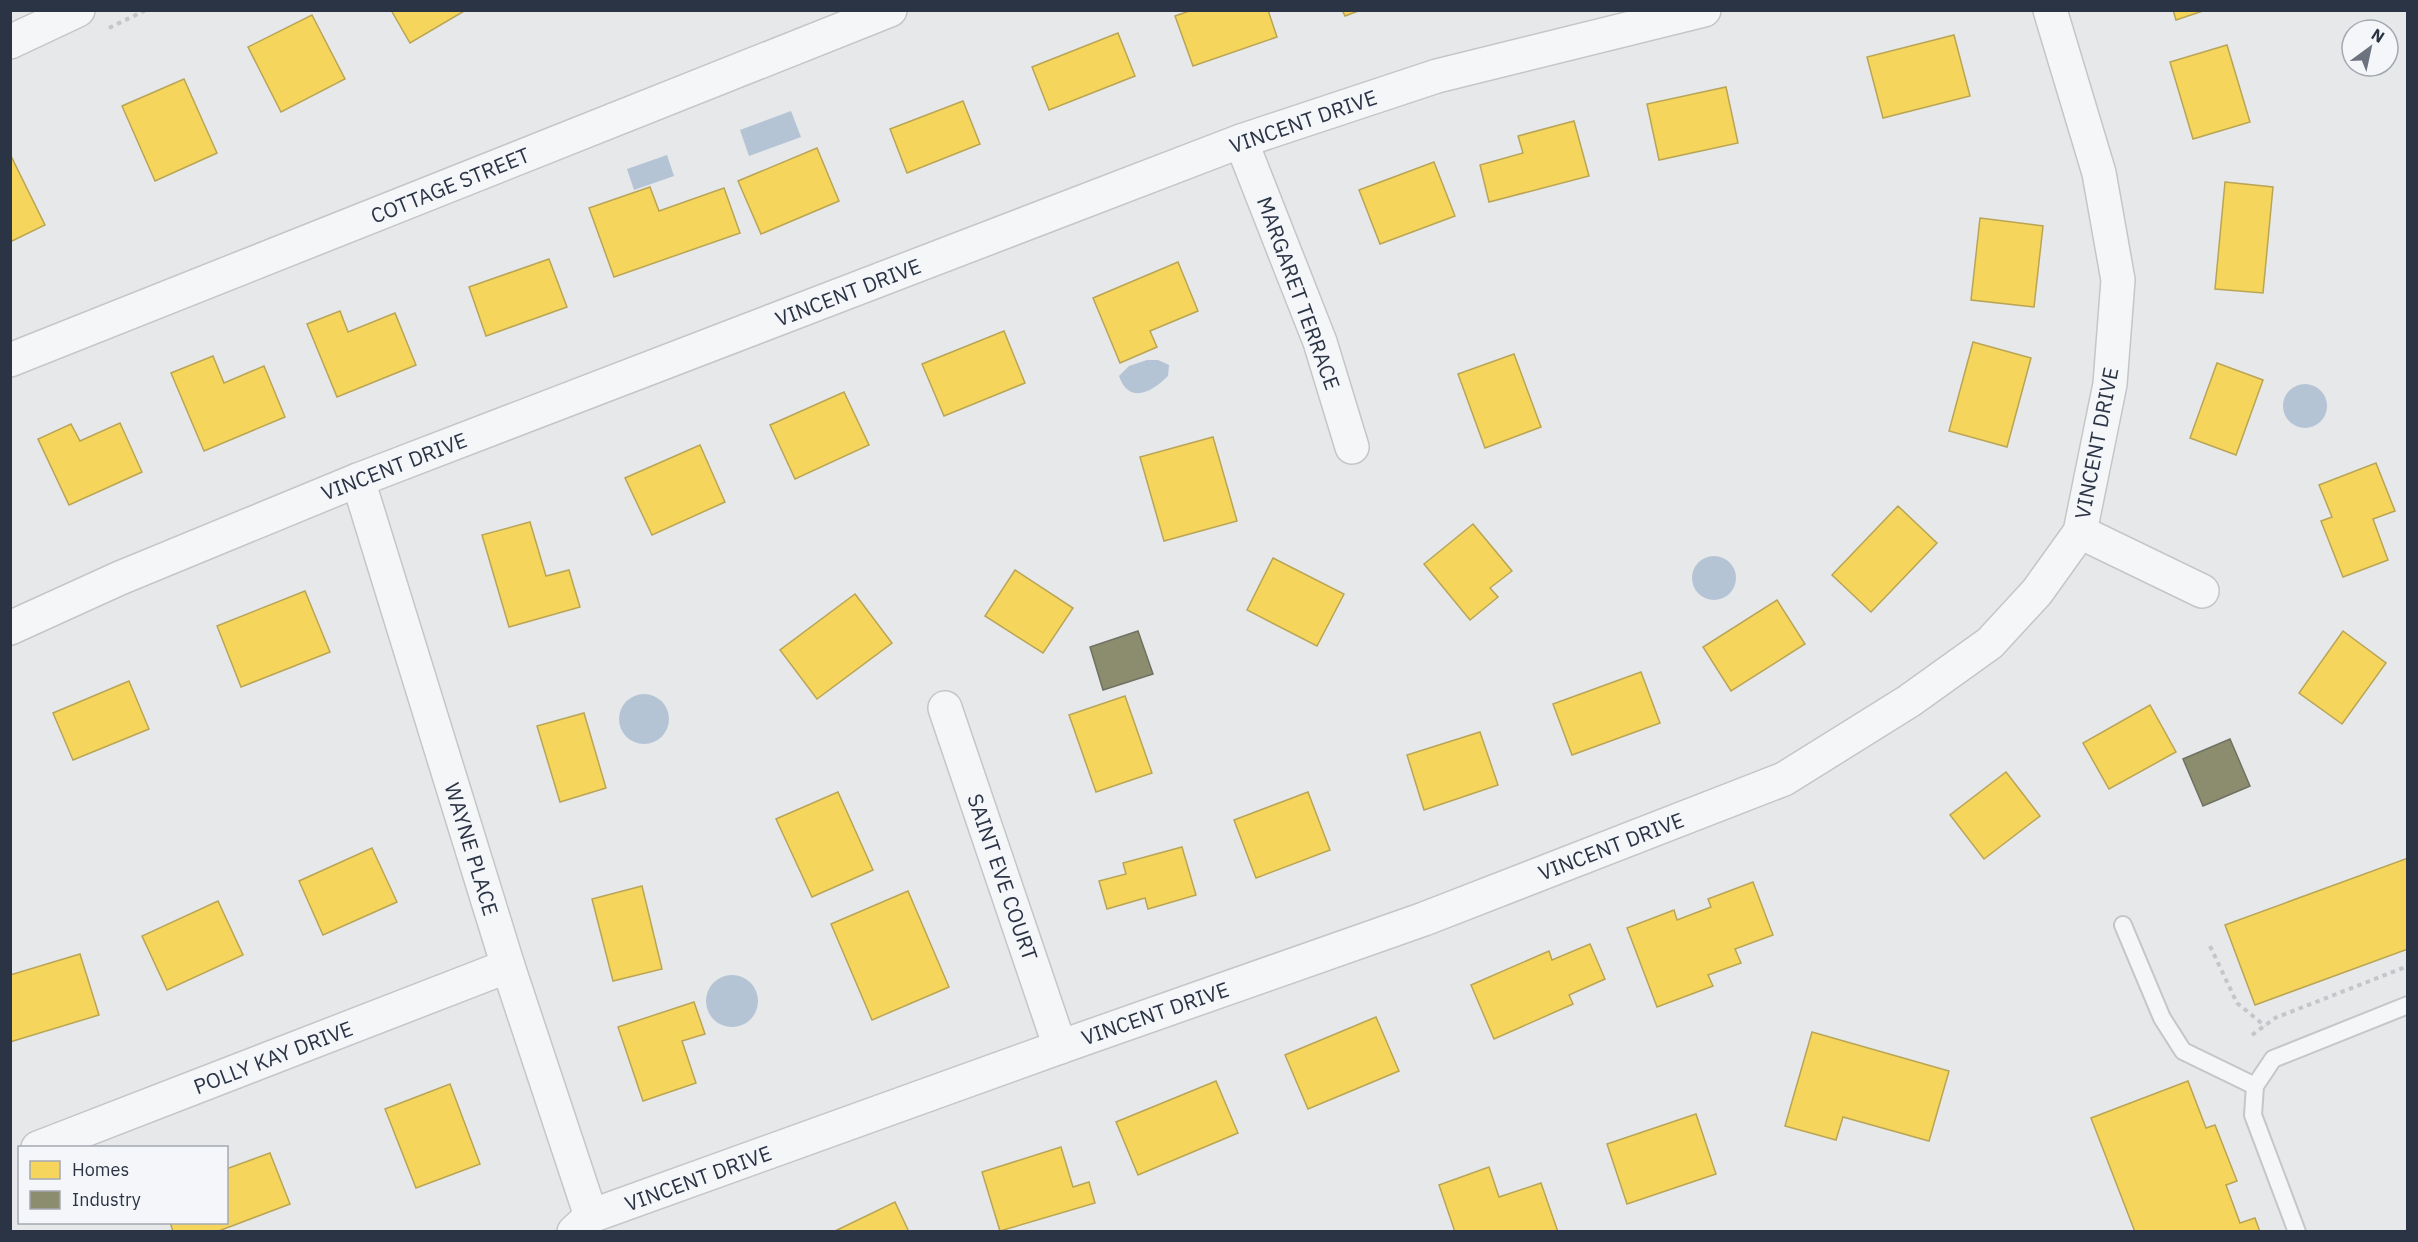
<svg xmlns="http://www.w3.org/2000/svg" width="2418" height="1242" font-family="'IBM Plex Sans',sans-serif">
  <rect width="100%" height="100%" fill="#e6e8ea"/>
  <!-- water -->
  <g fill="#b4c4d5">
    <polygon points="791,111 801,137 749,156 740,130"/>
    <polygon points="667,155 674,176 634,190 627,169"/>
    <path d="M1147 360H1158L1169 365 1168 376C1152 392 1129 405 1119 376L1129 366Z"/>
    <circle cx="2305" cy="406" r="22"/>
    <circle cx="1714" cy="578" r="22"/>
    <circle cx="644" cy="719" r="25"/>
    <circle cx="732" cy="1001" r="26"/>
  </g>
  <!-- homes -->
  <g fill="#f6d55c" stroke="#b9a555" stroke-width="1.5">
    <polygon points="391,10 466,10 410,43"/>
    <polygon points="1192,10 1268,10 1277,37 1193,66 1175,16"/>
    <polygon points="1342,10 1361,10 1345,16"/>
    <polygon points="2173,10 2203,10 2203,11 2176,20"/>
    <polygon points="312,15 345,79 281,112 248,47"/>
    <polygon points="1118,33 1135,76 1049,110 1032,67"/>
    <polygon points="1954,35 1970,96 1883,118 1867,57"/>
    <polygon points="2227,45 2250,122 2193,139 2170,62"/>
    <polygon points="184,79 217,153 155,181 122,106"/>
    <polygon points="1726,87 1738,143 1659,160 1647,104"/>
    <polygon points="963,101 980,144 907,173 890,129"/>
    <polygon points="1574,121 1589,176 1489,202 1480,165 1523,153 1518,136"/>
    <polygon points="817,148 839,201 761,234 738,181"/>
    <polygon points="10,154 45,225 10,242"/>
    <polygon points="1434,162 1455,216 1380,244 1359,190"/>
    <polygon points="2225,182 2273,187 2263,293 2215,289"/>
    <polygon points="650,187 659,211 724,188 740,233 614,277 589,208"/>
    <polygon points="1980,218 2043,226 2034,307 1971,300"/>
    <polygon points="549,259 567,307 486,336 469,287"/>
    <polygon points="1178,262 1198,311 1150,331 1157,347 1120,363 1093,298"/>
    <polygon points="340,311 348,332 395,313 416,365 337,397 307,324"/>
    <polygon points="1004,331 1025,383 944,416 922,364"/>
    <polygon points="1973,342 2031,358 2007,447 1949,431"/>
    <polygon points="1514,354 1541,427 1485,448 1458,374"/>
    <polygon points="213,356 224,383 264,366 285,417 204,451 171,373"/>
    <polygon points="2217,363 2263,380 2236,455 2190,438"/>
    <polygon points="844,392 869,445 795,479 770,425"/>
    <polygon points="120,423 142,472 69,505 38,439 71,424 80,441"/>
    <polygon points="1213,437 1237,521 1164,541 1140,457"/>
    <polygon points="700,445 725,502 652,535 625,478"/>
    <polygon points="2376,463 2395,511 2373,519 2388,560 2343,577 2321,521 2332,517 2319,485"/>
    <polygon points="1898,506 1937,543 1871,612 1832,575"/>
    <polygon points="530,522 546,576 569,570 580,607 509,627 482,535"/>
    <polygon points="1473,524 1512,571 1490,588 1498,597 1470,620 1424,564"/>
    <polygon points="1273,558 1344,594 1317,646 1247,610"/>
    <polygon points="1015,570 1073,608 1043,653 985,616"/>
    <polygon points="305,591 330,652 241,687 217,626"/>
    <polygon points="855,594 892,643 817,699 780,650"/>
    <polygon points="1777,600 1805,644 1731,691 1703,647"/>
    <polygon points="2343,631 2386,663 2342,724 2299,693"/>
    <polygon points="1641,672 1660,723 1572,755 1553,704"/>
    <polygon points="129,681 149,729 73,760 53,713"/>
    <polygon points="1125,696 1152,773 1096,792 1069,715"/>
    <polygon points="2150,705 2176,752 2109,789 2083,743"/>
    <polygon points="584,713 606,788 560,802 537,726"/>
    <polygon points="1480,732 1498,785 1424,810 1407,755"/>
    <polygon points="2006,772 2040,816 1984,859 1950,815"/>
    <polygon points="838,792 873,870 812,897 776,819"/>
    <polygon points="1308,792 1330,850 1256,878 1234,820"/>
    <polygon points="1182,847 1196,895 1148,909 1145,898 1107,909 1099,881 1126,874 1123,863"/>
    <polygon points="372,848 397,902 323,935 299,881"/>
    <polygon points="2408,858 2408,949 2255,1005 2225,925"/>
    <polygon points="1753,882 1773,935 1735,949 1741,963 1708,975 1713,986 1657,1007 1627,928 1674,910 1677,920 1711,907 1708,899"/>
    <polygon points="642,886 662,969 613,981 592,899"/>
    <polygon points="908,891 949,987 872,1020 831,924"/>
    <polygon points="218,901 243,955 167,990 142,936"/>
    <polygon points="1590,944 1605,979 1569,995 1573,1004 1494,1039 1471,985 1549,951 1552,960"/>
    <polygon points="80,954 99,1015 10,1042 10,975"/>
    <polygon points="694,1002 705,1034 682,1041 696,1083 643,1101 618,1027"/>
    <polygon points="1376,1017 1399,1071 1308,1109 1285,1055"/>
    <polygon points="1812,1032 1949,1071 1929,1141 1843,1117 1836,1140 1785,1126"/>
    <polygon points="1216,1081 1238,1133 1138,1175 1116,1122"/>
    <polygon points="2188,1081 2206,1128 2215,1125 2237,1181 2226,1185 2240,1223 2255,1218 2260,1232 2135,1232 2091,1118"/>
    <polygon points="450,1084 480,1164 416,1188 385,1109"/>
    <polygon points="1696,1114 1716,1174 1627,1204 1607,1144"/>
    <polygon points="1061,1147 1073,1187 1089,1182 1095,1203 1000,1231 982,1172"/>
    <polygon points="270,1153 290,1204 216,1232 173,1232 170,1222 226,1222 226,1169"/>
    <polygon points="1489,1167 1499,1197 1541,1183 1558,1232 1455,1232 1439,1185"/>
    <polygon points="895,1202 909,1232 833,1232"/>
  </g>
  <!-- industry -->
  <g fill="#8c8c6e" stroke="#6f7262" stroke-width="1.5">
    <polygon points="1138,631 1153,674 1103,690 1090,647"/>
    <polygon points="2230,739 2250,786 2203,806 2183,759"/>
  </g>
  <g fill="none" stroke-linecap="round" stroke-linejoin="round">
    <!-- service casing -->
    <g stroke="#c4c6c8" stroke-width="20">
      <g id="service">
        <polyline points="2123,925 2162,1018 2183,1051 2255,1086"/>
        <polyline points="2297,1232 2253,1115 2255,1086 2273,1059 2408,1005"/>
      </g>
    </g>
    <!-- minor casing -->
    <g stroke="#c4c6c8" stroke-width="36">
      <g id="minor">
        <polyline points="10,42 78,10"/>
        <polyline points="1241,141 1320,342 1352,447"/>
        <polyline points="358,480 508,966 591,1216"/>
        <polyline points="2080,532 2202,591"/>
        <polyline points="10,628 120,578 358,480 1241,141 1437,76 1704,10"/>
        <polyline points="945,708 1060,1047"/>
        <polyline points="38,1148 508,966"/>
        <polyline points="574,1232 591,1216 1060,1047 1424,919 1784,779 1909,701 1990,643 2037,592 2080,532 2110,384 2118,280 2099,173 2050,10"/>
      </g>
    </g>
    <!-- tertiary casing -->
    <g stroke="#c4c6c8" stroke-width="36">
      <polyline id="tertiary" points="10,360 890,10"/>
    </g>
    <!-- path -->
    <g stroke="#c5c6ca" stroke-width="4" stroke-dasharray="4.5 4.5" stroke-linecap="butt">
      <polyline points="109,28 146,10"/>
      <polyline points="2210,946 2237,1003 2265,1026"/>
      <polyline points="2252,1035 2275,1018 2408,966"/>
    </g>
    <!-- service -->
    <use href="#service" stroke="#f5f6f7" stroke-width="16"/>
    <!-- minor -->
    <use href="#minor" stroke="#f5f6f7" stroke-width="33"/>
    <!-- tertiary -->
    <use href="#tertiary" stroke="#f5f6f7" stroke-width="33"/>
  </g>
  <g text-anchor="middle" dominant-baseline="central" stroke-width="6" stroke-linejoin="round" paint-order="stroke">
    <!-- street labels -->
    <g font-size="21" fill="#2b3445" stroke="#f4f6f9">
      <text transform="translate(1303 121) rotate(-19)">VINCENT DRIVE</text>
      <text transform="translate(450 185) rotate(-22)">COTTAGE STREET</text>
      <text transform="translate(848 292) rotate(-21)">VINCENT DRIVE</text>
      <text transform="translate(1299 293) rotate(70)">MARGARET TERRACE</text>
      <text transform="translate(2096 443) rotate(-79)">VINCENT DRIVE</text>
      <text transform="translate(394 466) rotate(-21)">VINCENT DRIVE</text>
      <text transform="translate(1611 846) rotate(-21)">VINCENT DRIVE</text>
      <text transform="translate(472 849) rotate(73)">WAYNE PLACE</text>
      <text transform="translate(1003 877) rotate(71)">SAINT EVE COURT</text>
      <text transform="translate(1155 1013) rotate(-19)">VINCENT DRIVE</text>
      <text transform="translate(273 1057) rotate(-21)">POLLY KAY DRIVE</text>
      <text transform="translate(698 1178) rotate(-20)">VINCENT DRIVE</text>
    </g>
  </g>
  <!-- border -->
  <rect width="2418" height="1242" fill="none" stroke="#2b3445" stroke-width="24"/>
  <!-- legend -->
  <rect x="18" y="1146" width="210" height="78" fill="#f4f6f9" stroke="#a4a8b1" stroke-width="1.5"/>
  <rect x="30" y="1161" width="30" height="18" fill="#f6d55c" stroke="#a4a8b1" stroke-width="1.5"/>
  <text x="72" y="1176" font-size="18" fill="#2b3445">Homes</text>
  <rect x="30" y="1191" width="30" height="18" fill="#8c8c6e" stroke="#a4a8b1" stroke-width="1.5"/>
  <text x="72" y="1206" font-size="18" fill="#2b3445">Industry</text>
  <!-- north arrow -->
  <g transform="translate(2370 48) rotate(33)"><circle r="28" fill="#f4f6f9" stroke="#a4a8b1" stroke-width="1.5"/>
  <path d="M0-4.5L10 22L0 15L-10 22Z" fill="#6c737f"/>
  <text y="-9" font-size="16" font-weight="bold" text-anchor="middle" fill="#2b3445">N</text>
  </g>
</svg>
